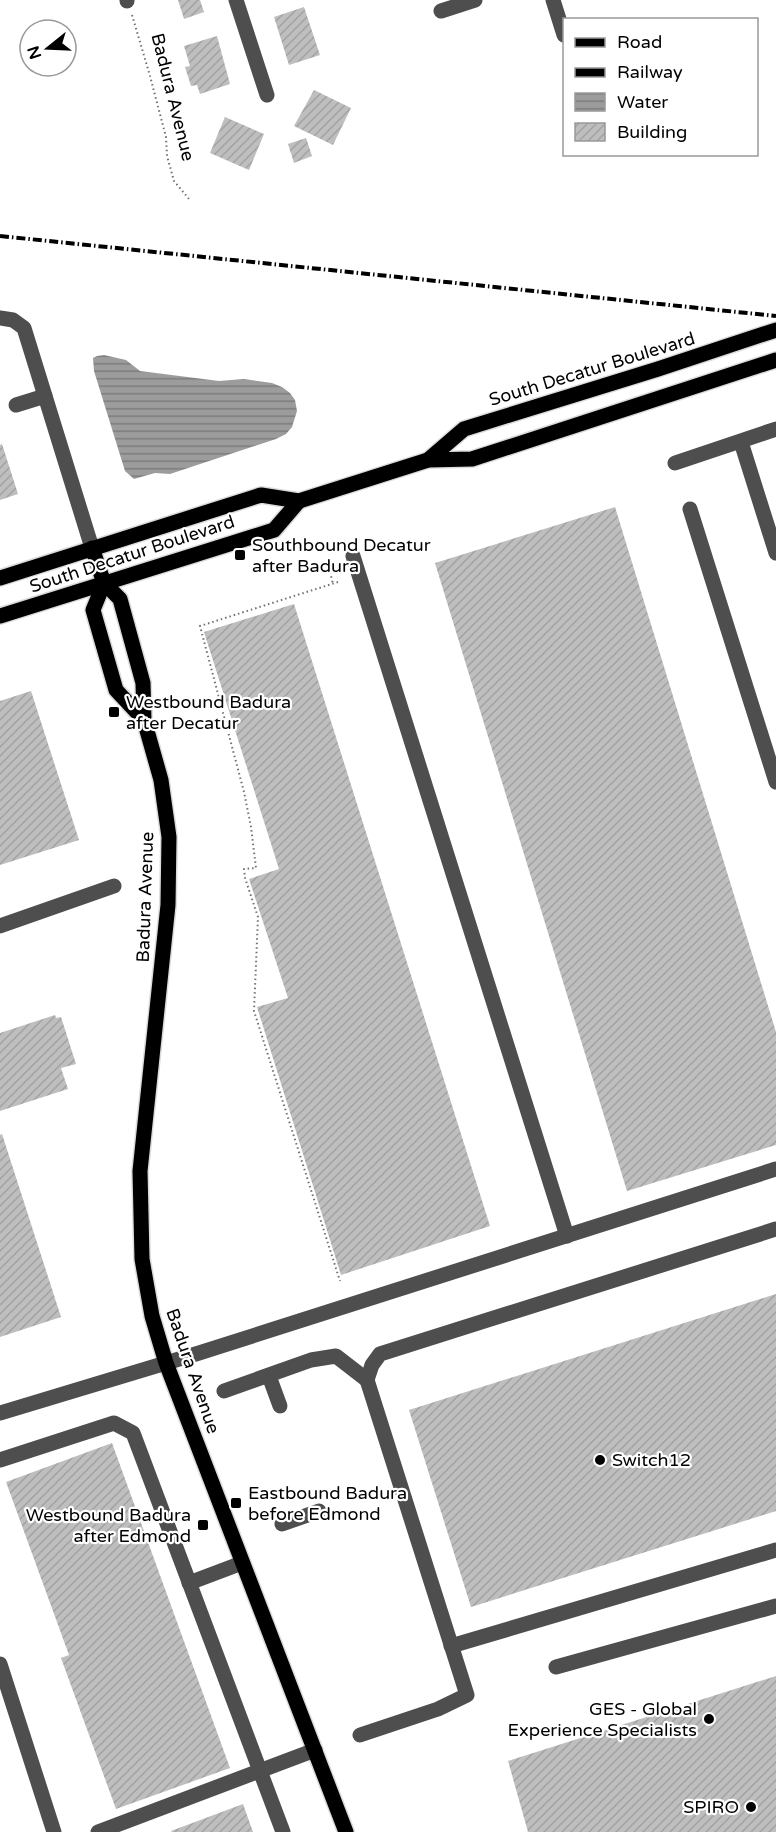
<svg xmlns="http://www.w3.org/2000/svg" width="776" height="1832" font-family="'Varela Round',sans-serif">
  <defs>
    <pattern id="water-rules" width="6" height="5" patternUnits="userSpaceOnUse" patternTransform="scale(1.5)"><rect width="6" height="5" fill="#9c9c9c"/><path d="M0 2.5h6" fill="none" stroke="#7d7d7d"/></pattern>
    <pattern id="building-hatch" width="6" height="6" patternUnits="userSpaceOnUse" patternTransform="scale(1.5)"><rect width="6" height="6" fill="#bebebe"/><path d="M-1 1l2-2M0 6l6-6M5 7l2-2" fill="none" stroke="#a2a2a2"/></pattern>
  </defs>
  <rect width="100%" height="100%" fill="#fff"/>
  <!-- water -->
  <polygon fill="url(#water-rules)" points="104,355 126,360 140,371 219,381 244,379 272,383 282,387 290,393 295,400 297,411 292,427 286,434 276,439 170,474 155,473 134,479 125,471 94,371 93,358 97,356"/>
  <!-- building -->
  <g fill="url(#building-hatch)">
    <polygon points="178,0 200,0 204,12 184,19"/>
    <polygon points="304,7 320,55 289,65 274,17"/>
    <polygon points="217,36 230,84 200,94 197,85 191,86 185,67 190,66 184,46"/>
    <polygon points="314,90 351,108 333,145 294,126"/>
    <polygon points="225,117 264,134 249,170 210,153"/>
    <polygon points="306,138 312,156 294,163 288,144"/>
    <polygon points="2,444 18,494 0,500 0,445"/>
    <polygon points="615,507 776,1032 776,1145 627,1191 435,563"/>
    <polygon points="294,604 490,1226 341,1275 257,1007 288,998 249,879 279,869 204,632"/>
    <polygon points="31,691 79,840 0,865 0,701"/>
    <polygon points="55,1015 56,1018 61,1017 76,1064 61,1068 68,1089 0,1111 0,1033"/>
    <polygon points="2,1134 61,1317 0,1337 0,1135"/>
    <polygon points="776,1294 776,1511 471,1607 409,1410"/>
    <polygon points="112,1443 230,1768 116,1809 61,1658 69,1655 6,1482"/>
    <polygon points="776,1676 776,1832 528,1832 508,1761"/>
    <polygon points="243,1804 253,1832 172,1832 171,1831"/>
  </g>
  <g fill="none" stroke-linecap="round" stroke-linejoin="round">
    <!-- major casing -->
    <g stroke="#dbdbdb" stroke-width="18">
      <g id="major">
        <polyline points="428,460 464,429 658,369 776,330"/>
        <polyline points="92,548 104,583 120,599 143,683 144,720 161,780 169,837 168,905 140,1171 142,1259 152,1316 166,1363 346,1832"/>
        <polyline points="0,578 261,495 299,501 428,460 472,459 776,360"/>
        <polyline points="104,583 93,610 116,690 144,720"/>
        <polyline points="0,616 274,530 299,501"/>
      </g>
    </g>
    <!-- path -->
    <g stroke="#707070" stroke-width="2" stroke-dasharray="1.5 3" stroke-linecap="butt">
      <polyline points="132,15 150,76 166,137 167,156 174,181 189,199"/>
      <polyline points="330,572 333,584"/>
      <polyline points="338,582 200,626 244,792 251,827 256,868 244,869 245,878 258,917 254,1011 340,1281"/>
    </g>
    <!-- minor -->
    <g stroke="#4e4e4e" stroke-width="15">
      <polyline points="127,0 127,1"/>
      <polyline points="236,0 267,95"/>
      <polyline points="553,0 564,35"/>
      <polyline points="441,11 475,0"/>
      <polyline points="0,318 13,320 24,328 92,548"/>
      <polyline points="16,405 45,396"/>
      <polyline points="741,442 776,553"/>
      <polyline points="675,463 776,429"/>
      <polyline points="690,509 776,782"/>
      <polyline points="353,556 567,1236"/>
      <polyline points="0,926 114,886"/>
      <polyline points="269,1376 280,1406"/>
      <polyline points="224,1391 311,1360 336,1356 367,1380"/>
      <polyline points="0,1413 199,1353 776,1169"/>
      <polyline points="0,1460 114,1423 133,1433 283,1832"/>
      <polyline points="282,1524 319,1511"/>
      <polyline points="189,1583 242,1563"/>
      <polyline points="451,1646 776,1550"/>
      <polyline points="0,1664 54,1832"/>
      <polyline points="556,1667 776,1606"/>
      <polyline points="360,1735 438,1709 467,1695 367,1380 372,1365 380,1354 776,1229"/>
      <polyline points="98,1832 315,1750"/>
    </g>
    <!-- major -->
    <use href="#major" stroke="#000" stroke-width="15"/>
    <!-- rail -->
    <polyline stroke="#000" stroke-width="4" stroke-dasharray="9 3 1.5 3" stroke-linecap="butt" points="0,236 776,316"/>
  </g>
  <!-- markers -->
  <g fill="#000" stroke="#fff" stroke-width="2">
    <rect x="234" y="549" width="12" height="12" rx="3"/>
    <rect x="108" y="706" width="12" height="12" rx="3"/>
    <circle cx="600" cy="1460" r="6"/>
    <rect x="230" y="1497" width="12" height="12" rx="3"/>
    <rect x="197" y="1519" width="12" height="12" rx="3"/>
    <circle cx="709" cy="1719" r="6"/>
    <circle cx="751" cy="1807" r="6"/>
  </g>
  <g text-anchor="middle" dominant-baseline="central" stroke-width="4.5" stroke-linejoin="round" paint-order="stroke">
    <!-- street labels -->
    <g font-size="18" fill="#000" stroke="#fff">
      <text transform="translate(173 97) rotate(76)">Badura Avenue</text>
      <text transform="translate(592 369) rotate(-17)">South Decatur Boulevard</text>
      <text transform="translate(132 554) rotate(-18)">South Decatur Boulevard</text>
      <text transform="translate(145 897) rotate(-88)">Badura Avenue</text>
      <text transform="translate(193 1371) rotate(71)">Badura Avenue</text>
    </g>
    <!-- poi labels -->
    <g font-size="18" fill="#000" stroke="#fff" text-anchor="start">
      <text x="252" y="545">Southbound Decatur<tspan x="252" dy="21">after Badura</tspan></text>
      <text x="126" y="702">Westbound Badura<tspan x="126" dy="21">after Decatur</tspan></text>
      <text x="612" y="1460">Switch12</text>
      <text x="248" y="1493">Eastbound Badura<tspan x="248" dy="21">before Edmond</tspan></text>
      <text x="191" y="1515" text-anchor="end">Westbound Badura<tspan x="191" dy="21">after Edmond</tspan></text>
      <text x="697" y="1709" text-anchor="end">GES - Global<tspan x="697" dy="21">Experience Specialists</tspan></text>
      <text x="739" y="1807" text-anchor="end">SPIRO</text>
    </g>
  </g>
  <!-- legend -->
  <rect x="563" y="18" width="195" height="138" fill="#ffffff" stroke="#999999" stroke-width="1.5"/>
  <rect x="575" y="38" width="30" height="9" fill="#000000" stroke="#999999" stroke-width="1.5"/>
  <text x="617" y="48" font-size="18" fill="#000000">Road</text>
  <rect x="575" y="68" width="30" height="9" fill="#000000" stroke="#999999" stroke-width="1.5"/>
  <text x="617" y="78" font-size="18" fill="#000000">Railway</text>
  <rect x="575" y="93" width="30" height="18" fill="url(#water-rules)" stroke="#999999" stroke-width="1.5"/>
  <text x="617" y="108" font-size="18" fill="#000000">Water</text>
  <rect x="575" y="123" width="30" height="18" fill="url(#building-hatch)" stroke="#999999" stroke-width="1.5"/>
  <text x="617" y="138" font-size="18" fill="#000000">Building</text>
  <!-- north arrow -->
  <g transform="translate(48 48) rotate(252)"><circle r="28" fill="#ffffff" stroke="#999999" stroke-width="1.5"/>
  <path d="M0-4.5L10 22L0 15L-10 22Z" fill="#000000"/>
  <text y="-9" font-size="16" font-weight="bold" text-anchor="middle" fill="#000000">N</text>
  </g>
</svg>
